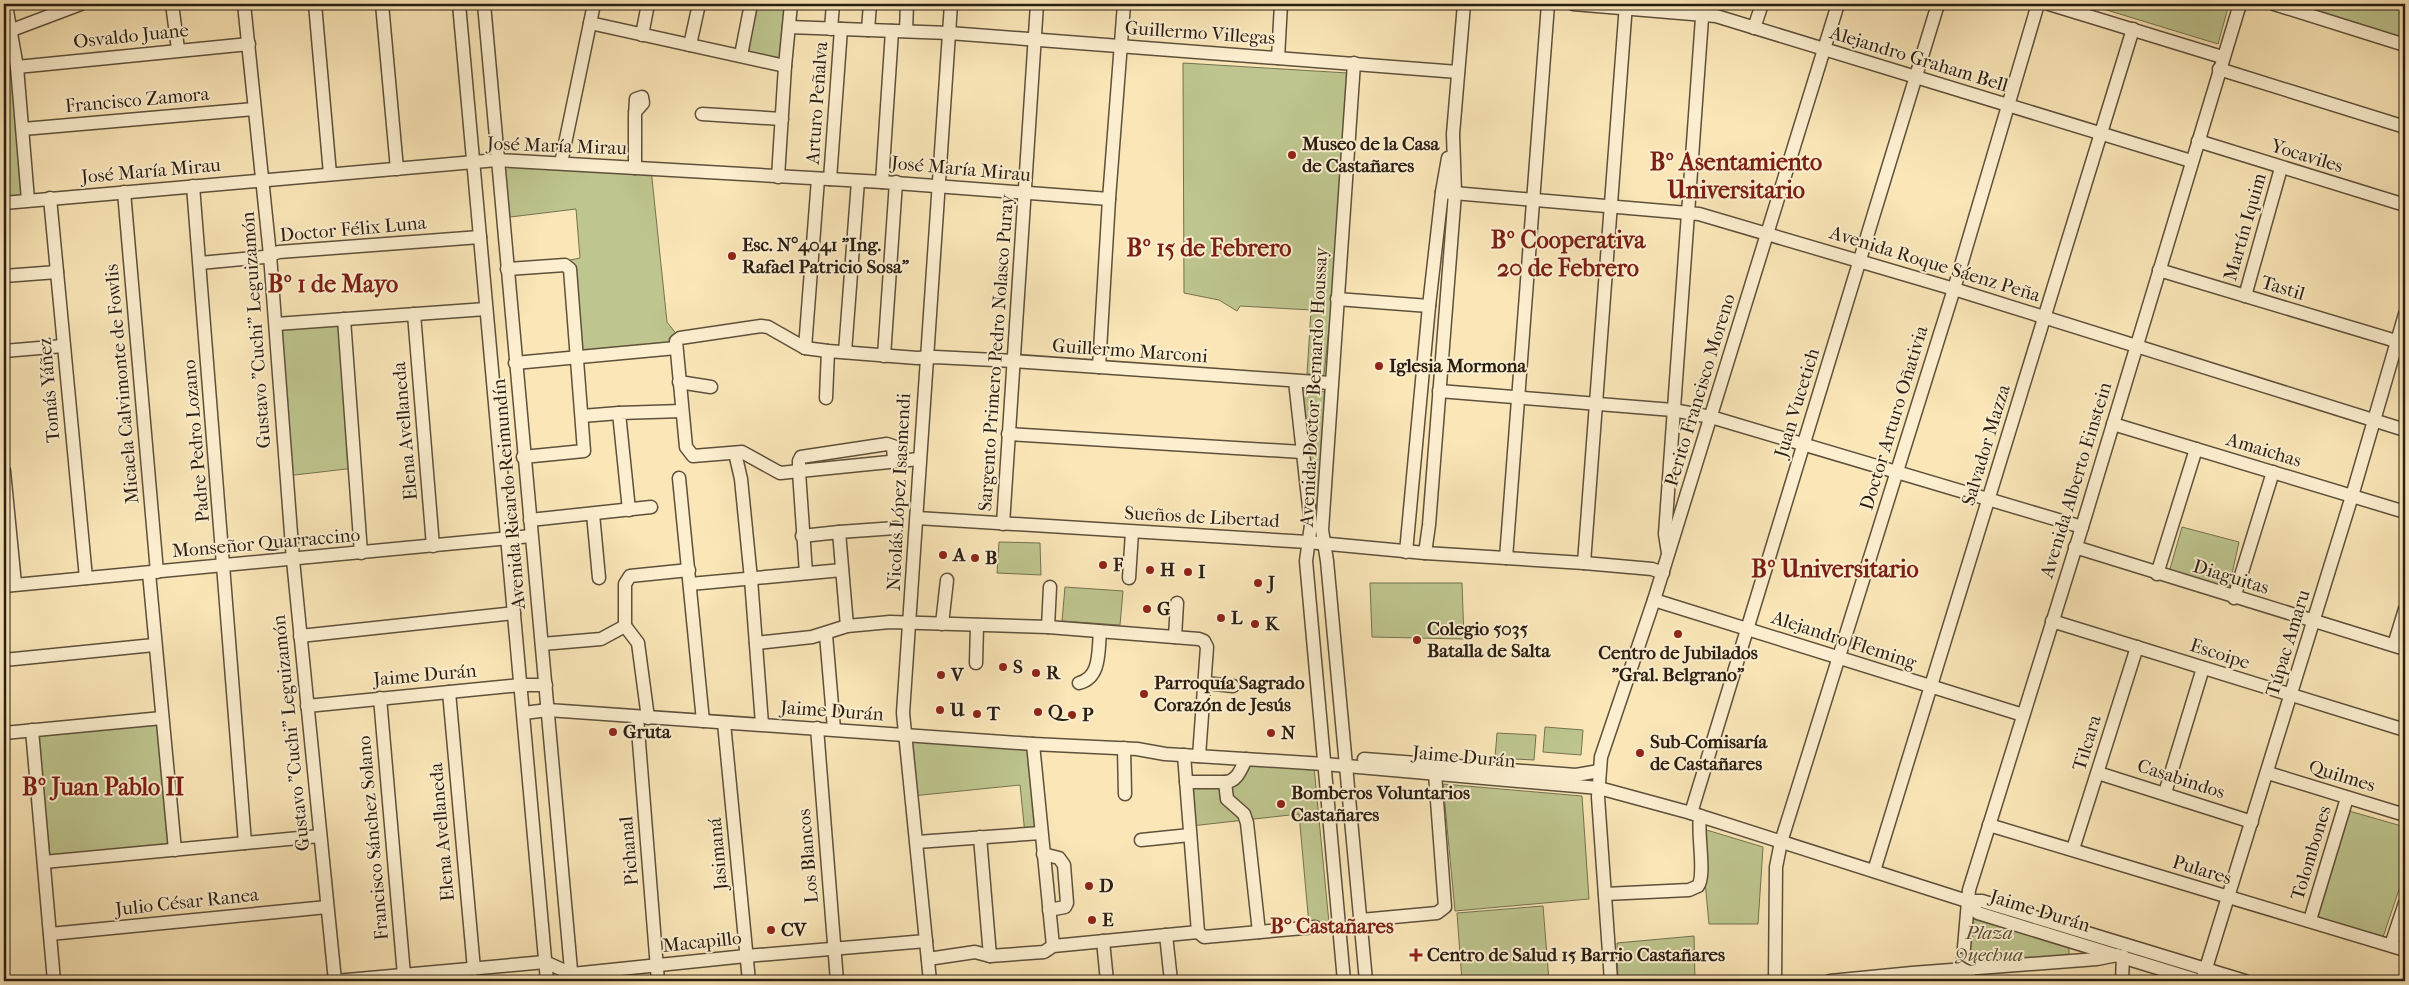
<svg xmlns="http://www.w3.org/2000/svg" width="2409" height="985" font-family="'IM FELL French Canon',serif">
  <rect width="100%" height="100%" fill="#fae6b7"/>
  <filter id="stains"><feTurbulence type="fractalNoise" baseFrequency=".004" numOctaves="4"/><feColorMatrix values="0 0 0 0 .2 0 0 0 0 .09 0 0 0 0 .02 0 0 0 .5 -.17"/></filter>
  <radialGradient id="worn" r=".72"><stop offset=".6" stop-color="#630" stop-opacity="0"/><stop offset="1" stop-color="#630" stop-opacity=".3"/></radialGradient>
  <!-- green -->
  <g fill="#bec58e" stroke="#747250">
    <polygon points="751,4 790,4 785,66 741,55"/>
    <polygon points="2087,4 2229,4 2218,44"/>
    <polygon points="2295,4 2405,4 2405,39"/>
    <polygon points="10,34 28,200 4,203 4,36"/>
    <polygon points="1183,63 1348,73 1331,309 1324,375 1307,374 1311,310 1240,306 1237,311 1219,300 1184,293"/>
    <polygon points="497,160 651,169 667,322 678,336 676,348 576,356 570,260 580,258 576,209 502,218"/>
    <polygon points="344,319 355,468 286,476 276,324"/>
    <polygon points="1302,390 1327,392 1319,517 1314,514"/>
    <polygon points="2182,527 2239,542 2228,592 2168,576"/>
    <polygon points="999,542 1040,543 1041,575 997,573"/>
    <polygon points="1370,583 1462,583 1464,639 1372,637"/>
    <polygon points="1065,587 1123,591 1120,625 1062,621"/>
    <polygon points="157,723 169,846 50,857 38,735"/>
    <polygon points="1545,727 1583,730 1581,755 1543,752"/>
    <polygon points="1497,733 1536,735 1534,760 1495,758"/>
    <polygon points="906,735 1030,744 1041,833 1025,834 1020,785 912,796"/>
    <polygon points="1246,759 1314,767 1329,923 1309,925 1299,814 1191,826 1186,784 1223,782"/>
    <polygon points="1443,784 1582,796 1589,899 1455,911"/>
    <polygon points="2349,811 2405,827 2405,872 2383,937 2317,919"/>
    <polygon points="1700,828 1763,847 1758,924 1709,924"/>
    <polygon points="1543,906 1549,981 1462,981 1457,913"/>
    <polygon points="1973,919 2069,947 2069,957 1973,965 1968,943"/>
    <polygon points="1694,936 1695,981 1618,981 1617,943"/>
  </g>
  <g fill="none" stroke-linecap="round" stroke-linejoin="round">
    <!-- minor casing -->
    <g stroke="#5e503b" stroke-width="15">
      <g id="minor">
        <polyline points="172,4 178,49"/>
        <polyline points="244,4 270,255 293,560 335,981"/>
        <polyline points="315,4 330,174"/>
        <polyline points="382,4 397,169"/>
        <polyline points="459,4 547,981"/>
        <polyline points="484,4 572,981"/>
        <polyline points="1573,4 1716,16 2191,161"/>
        <polyline points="2049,4 2222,57"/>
        <polyline points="2274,4 2405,45"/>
        <polyline points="6,5 17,67 28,200"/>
        <polyline points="590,23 785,66"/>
        <polyline points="789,27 949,33 1458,72"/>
        <polyline points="1754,28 1762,4"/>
        <polyline points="831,29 833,4"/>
        <polyline points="868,30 870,4"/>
        <polyline points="906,31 907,4"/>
        <polyline points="4,33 81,4"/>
        <polyline points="642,35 648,4"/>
        <polyline points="690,45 699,4"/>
        <polyline points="741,55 751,4"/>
        <polyline points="1278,58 1281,4"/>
        <polyline points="1354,63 1322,530 1327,561 1366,981"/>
        <polyline points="17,67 249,44"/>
        <polyline points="2219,69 2405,127"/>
        <polyline points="702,114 782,119"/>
        <polyline points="23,129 254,109"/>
        <polyline points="2198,141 2405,205"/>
        <polyline points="561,163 594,4"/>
        <polyline points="635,168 635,116 636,99 642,97 643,103 635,112"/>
        <polyline points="778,177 785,66 791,4"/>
        <polyline points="830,179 841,29"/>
        <polyline points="882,182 892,31"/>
        <polyline points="193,186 245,843"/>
        <polyline points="124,192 157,572"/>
        <polyline points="1442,192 1699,214 1954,289 2405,430"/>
        <polyline points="50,198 86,578"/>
        <polyline points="4,203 497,160 882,182 1109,199"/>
        <polyline points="200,263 264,257 279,252 480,237"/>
        <polyline points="507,269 565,265 570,269 584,451 523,457"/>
        <polyline points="2159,270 2396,341"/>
        <polyline points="4,276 57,272"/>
        <polyline points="2245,296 2281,168"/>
        <polyline points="1337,299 1429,306"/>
        <polyline points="414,314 433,546"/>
        <polyline points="344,319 361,553"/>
        <polyline points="276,324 486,309"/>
        <polyline points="805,348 818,179"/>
        <polyline points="4,351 63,346"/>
        <polyline points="845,352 858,181"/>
        <polyline points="884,356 896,182"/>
        <polyline points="515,363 676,348"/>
        <polyline points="1099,367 1109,199 1124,4"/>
        <polyline points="1295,381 1311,525 1306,561 1344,981"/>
        <polyline points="679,382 711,387"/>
        <polyline points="1439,391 1673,410 1711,417 2082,527"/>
        <polyline points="826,398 828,351"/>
        <polyline points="582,416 619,413"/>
        <polyline points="2113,424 2405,512"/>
        <polyline points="1008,434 1302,452"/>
        <polyline points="735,453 741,479 751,579 762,724"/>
        <polyline points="919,459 780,473 742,452 693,456 686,447 676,341 680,338 761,326 768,327 805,348 828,351 917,358 935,357 1014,361 1330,383"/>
        <polyline points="4,471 15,584"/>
        <polyline points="679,478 703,721"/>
        <polyline points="629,510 619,413 682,411"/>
        <polyline points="593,514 599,578"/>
        <polyline points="917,518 1308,542 1425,553 1584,563 1652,569 1663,573"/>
        <polyline points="530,520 651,507"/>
        <polyline points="1003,524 1037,4"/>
        <polyline points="839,532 896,528"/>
        <polyline points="802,536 839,532 847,626"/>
        <polyline points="2075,547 2405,649"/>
        <polyline points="1406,552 1429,306 1442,192 1448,158"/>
        <polyline points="1425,553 1429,525 1455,193 1453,134 1464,4"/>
        <polyline points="1668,553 1665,534 1703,4"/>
        <polyline points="1506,558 1548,4"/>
        <polyline points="1584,563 1626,4"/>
        <polyline points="149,573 175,850"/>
        <polyline points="806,573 799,472 799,461 801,457 887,444 893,446 894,461"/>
        <polyline points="2157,574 2196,449"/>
        <polyline points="1129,578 1132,532"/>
        <polyline points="690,584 842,570"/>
        <polyline points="4,586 531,536"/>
        <polyline points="2234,598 2273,472"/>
        <polyline points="1654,600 2023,715"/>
        <polyline points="2052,621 2405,730"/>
        <polyline points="942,624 947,580"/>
        <polyline points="625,626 625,584 630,576 689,570"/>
        <polyline points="1048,627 1050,587"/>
        <polyline points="826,635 834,729"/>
        <polyline points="300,636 514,613"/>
        <polyline points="1175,637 1177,603"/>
        <polyline points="756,643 812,637 847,626 890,622 1048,627 1199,639 1204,641 1207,647 1199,756"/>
        <polyline points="542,644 601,639 625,626 638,643 648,718"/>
        <polyline points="2394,645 2405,609"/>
        <polyline points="4,660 154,645"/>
        <polyline points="976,663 977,625"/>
        <path d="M1079 683C1101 678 1098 651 1100 632"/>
        <polyline points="1205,683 1233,686"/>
        <polyline points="449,692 474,969"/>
        <polyline points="380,698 404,975"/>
        <polyline points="307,706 521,685 546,685"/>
        <polyline points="524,713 548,710 1033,744 1137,749 1165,754 1324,764 1599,788 1691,813 1967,901 1982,901 2245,981"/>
        <polyline points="637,717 658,981"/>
        <polyline points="724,723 749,981"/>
        <polyline points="817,728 837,981"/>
        <polyline points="32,730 54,981"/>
        <polyline points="4,733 162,718"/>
        <polyline points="1033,744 1053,946"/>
        <polyline points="1124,748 1125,794"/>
        <polyline points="1184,755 1198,932 1204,937 1315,927"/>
        <polyline points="1364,759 1576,775 1599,771"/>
        <polyline points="2098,773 2252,822"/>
        <polyline points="2268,773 2405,815"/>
        <polyline points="1186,782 1225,782 1227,799 1244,814 1247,823 1259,932"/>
        <path d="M1225 782C1237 782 1241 769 1246 759"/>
        <polyline points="2165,793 2203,668"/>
        <polyline points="1691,813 1938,4"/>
        <polyline points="1989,825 2405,950"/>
        <polyline points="980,837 990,956"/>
        <polyline points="1141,840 1190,835"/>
        <polyline points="917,842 1041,833"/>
        <polyline points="2073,849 2137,647"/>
        <polyline points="1043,854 1059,858 1064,865 1067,903 1065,907 1049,910"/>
        <polyline points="44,862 320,836"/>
        <polyline points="1874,871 2133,29"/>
        <path d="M1605 894 1689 890 1698 886C1706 875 1697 834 1700 816"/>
        <polyline points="1967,901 1978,913 2200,981"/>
        <polyline points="1361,920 1437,913 1445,907 1435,774"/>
        <polyline points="2310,920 2347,798"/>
        <polyline points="50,934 327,907"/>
        <polyline points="1166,935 1171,981"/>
        <polyline points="1103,941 1107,981"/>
        <polyline points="2391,945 2405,903"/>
        <polyline points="928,959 975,952 990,956 1044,952 1053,946 1198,932"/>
        <polyline points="336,981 545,962 572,974 746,956 926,941"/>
        <polyline points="930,981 903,713 951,4"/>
        <polyline points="1611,981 1598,797 1601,757 1654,600 1838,4"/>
        <polyline points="1775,981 1776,867 1781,842 1954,289 2038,4"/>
        <polyline points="1830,981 1912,973 2097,959 2117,955"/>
        <polyline points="1972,981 1964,969 1963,959 1969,890 2082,527 2240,4"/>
        <polyline points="2122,981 2123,956"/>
        <polyline points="2202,981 2352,496 2405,314"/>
      </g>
    </g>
    <!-- minor -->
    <use href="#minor" stroke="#fcefd0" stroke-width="12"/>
  </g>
  <!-- markers -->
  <g fill="#8f2418" stroke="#fcefd0" stroke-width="2">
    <circle cx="1292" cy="155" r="5"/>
    <circle cx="732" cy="256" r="5"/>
    <circle cx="1379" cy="366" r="5"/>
    <circle cx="943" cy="555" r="5"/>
    <circle cx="975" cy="558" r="5"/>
    <circle cx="1103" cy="565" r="5"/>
    <circle cx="1150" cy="570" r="5"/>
    <circle cx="1188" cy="572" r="5"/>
    <circle cx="1258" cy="583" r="5"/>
    <circle cx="1147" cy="609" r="5"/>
    <circle cx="1221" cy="618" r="5"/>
    <circle cx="1255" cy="624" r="5"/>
    <circle cx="1678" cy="634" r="5"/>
    <circle cx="1417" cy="640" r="5"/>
    <circle cx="1003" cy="667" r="5"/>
    <circle cx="1036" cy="673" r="5"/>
    <circle cx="941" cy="675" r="5"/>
    <circle cx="1144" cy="694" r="5"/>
    <circle cx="940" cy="710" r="5"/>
    <circle cx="1038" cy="712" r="5"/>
    <circle cx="977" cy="714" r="5"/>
    <circle cx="1072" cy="715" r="5"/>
    <circle cx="613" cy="732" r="5"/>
    <circle cx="1271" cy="733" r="5"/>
    <circle cx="1640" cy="753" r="5"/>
    <circle cx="1281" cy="804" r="5"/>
    <circle cx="1089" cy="886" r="5"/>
    <circle cx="1092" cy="920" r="5"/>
    <circle cx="771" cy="930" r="5"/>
    <path d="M1413.5 947.5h5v5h5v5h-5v5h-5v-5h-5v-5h5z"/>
  </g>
  <g text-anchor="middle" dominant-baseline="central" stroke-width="4" stroke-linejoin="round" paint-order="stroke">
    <!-- street labels -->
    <g font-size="19" fill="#2a1e12" stroke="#fcefd0">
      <text transform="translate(1200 33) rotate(4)">Guillermo Villegas</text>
      <text transform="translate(131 36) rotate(-6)">Osvaldo Juane</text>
      <text transform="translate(1919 59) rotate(17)">Alejandro Graham Bell</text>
      <text transform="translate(137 100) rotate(-5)">Francisco Zamora</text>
      <text transform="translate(817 103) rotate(-86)">Arturo Peñalva</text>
      <text transform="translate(557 146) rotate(2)">José María Mirau</text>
      <text transform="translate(2307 156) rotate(17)">Yocaviles</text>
      <text transform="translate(961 169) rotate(5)">José María Mirau</text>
      <text transform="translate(151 171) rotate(-5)">José María Mirau</text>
      <text transform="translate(2245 227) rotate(-74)">Martín Iquim</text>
      <text transform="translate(353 229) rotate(-5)">Doctor Félix Luna</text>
      <text transform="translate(1935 264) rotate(17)">Avenida Roque Sáenz Peña</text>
      <text transform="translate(2283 288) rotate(17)">Tastil</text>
      <text transform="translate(256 330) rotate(-94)">Gustavo "Cuchi" Leguizamón</text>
      <text transform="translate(1130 351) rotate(4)">Guillermo Marconi</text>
      <text transform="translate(996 353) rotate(-86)">Sargento Primero Pedro Nolasco Puray</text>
      <text transform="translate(122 384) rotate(-95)">Micaela Calvimonte de Fowlis</text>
      <text transform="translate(1314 387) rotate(-87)">Avenida Doctor Bernardo Houssay</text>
      <text transform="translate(49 390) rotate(-95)">Tomás Yáñez</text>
      <text transform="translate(1700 390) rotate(-73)">Perito Francisco Moreno</text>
      <text transform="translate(1797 403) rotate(-73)">Juan Vucetich</text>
      <text transform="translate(1894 418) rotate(-73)">Doctor Arturo Oñativia</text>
      <text transform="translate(405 431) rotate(-95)">Elena Avellaneda</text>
      <text transform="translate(196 441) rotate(-95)">Padre Pedro Lozano</text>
      <text transform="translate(1986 445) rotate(-73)">Salvador Mazza</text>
      <text transform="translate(2264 450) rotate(17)">Amaichas</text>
      <text transform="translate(2076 480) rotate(-73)">Avenida Alberto Einstein</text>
      <text transform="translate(899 492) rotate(-87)">Nicolás López Isasmendi</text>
      <text transform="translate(509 494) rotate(-95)">Avenida Ricardo Reimundín</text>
      <text transform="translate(1202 517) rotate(3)">Sueños de Libertad</text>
      <text transform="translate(266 543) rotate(-5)">Monseñor Quarraccino</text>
      <text transform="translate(2231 577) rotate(17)">Diaguitas</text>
      <text transform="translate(1844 640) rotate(18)">Alejandro Fleming</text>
      <text transform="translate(2288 643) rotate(-73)">Túpac Amaru</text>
      <text transform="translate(2220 654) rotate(18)">Escoipe</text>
      <text transform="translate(425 675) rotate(-5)">Jaime Durán</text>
      <text transform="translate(832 711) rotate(4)">Jaime Durán</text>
      <text transform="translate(291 733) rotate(-96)">Gustavo "Cuchi" Leguizamón</text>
      <text transform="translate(2087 743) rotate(-73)">Tilcara</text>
      <text transform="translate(1464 757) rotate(5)">Jaime Durán</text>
      <text transform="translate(2342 776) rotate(17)">Quilmes</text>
      <text transform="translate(2181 779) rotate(18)">Casabindos</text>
      <text transform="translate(442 832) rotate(-95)">Elena Avellaneda</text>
      <text transform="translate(373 838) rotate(-95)">Francisco Sánchez Solano</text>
      <text transform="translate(629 851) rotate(-95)">Pichanal</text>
      <text transform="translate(2311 853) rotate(-73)">Tolombones</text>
      <text transform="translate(718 854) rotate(-95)">Jasimaná</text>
      <text transform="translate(808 856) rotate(-95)">Los Blancos</text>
      <text transform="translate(2202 870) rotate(17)">Pulares</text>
      <text transform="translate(187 902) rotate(-6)">Julio César Ranea</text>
      <text transform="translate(2040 911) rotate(17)">Jaime Durán</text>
      <text transform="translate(702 942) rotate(-6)">Macapillo</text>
    </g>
    <!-- poi labels -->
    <g font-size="19" font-weight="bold" fill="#2a1e12" stroke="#fcefd0" text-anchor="start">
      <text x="1302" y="144">Museo de la Casa<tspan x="1302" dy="22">de Castañares</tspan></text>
      <text x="742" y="245">Esc. N°4041 "Ing.<tspan x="742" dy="22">Rafael Patricio Sosa"</tspan></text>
      <text x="1389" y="366">Iglesia Mormona</text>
      <text x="953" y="555">A</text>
      <text x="985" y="558">B</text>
      <text x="1113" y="565">F</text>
      <text x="1160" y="570">H</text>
      <text x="1198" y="572">I</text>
      <text x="1268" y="583">J</text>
      <text x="1157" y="609">G</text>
      <text x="1231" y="618">L</text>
      <text x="1265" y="624">K</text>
      <text x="1427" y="629">Colegio 5035<tspan x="1427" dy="22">Batalla de Salta</tspan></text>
      <text x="1678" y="653" text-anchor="middle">Centro de Jubilados<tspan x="1678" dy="22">"Gral. Belgrano"</tspan></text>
      <text x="1013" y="667">S</text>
      <text x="1046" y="673">R</text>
      <text x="951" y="675">V</text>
      <text x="1154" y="683">Parroquía Sagrado<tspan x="1154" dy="22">Corazón de Jesús</tspan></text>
      <text x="950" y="710">U</text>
      <text x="1048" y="712">Q</text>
      <text x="987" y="714">T</text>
      <text x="1082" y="715">P</text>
      <text x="623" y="732">Gruta</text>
      <text x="1281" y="733">N</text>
      <text x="1650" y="742">Sub-Comisaría<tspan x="1650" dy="22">de Castañares</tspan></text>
      <text x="1291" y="793">Bomberos Voluntarios<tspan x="1291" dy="22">Castañares</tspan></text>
      <text x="1099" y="886">D</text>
      <text x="1102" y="920">E</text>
      <text x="781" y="930">CV</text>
      <text x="1427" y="955">Centro de Salud 15 Barrio Castañares</text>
    </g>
    <!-- park labels -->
    <g font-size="19" font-style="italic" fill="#565037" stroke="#fcefd0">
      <text x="1989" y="933">Plaza<tspan x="1989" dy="22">Quechua</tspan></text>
    </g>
    <!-- quarter labels -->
    <g font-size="21" font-weight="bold" fill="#7a1f14" stroke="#fcefd0">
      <text x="1332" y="926">B° Castañares</text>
    </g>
    <!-- district labels -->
    <g font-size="24" font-weight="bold" fill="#7a1f14" stroke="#fcefd0">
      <text x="1736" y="162">Bº Asentamiento<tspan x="1736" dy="28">Universitario</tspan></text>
      <text x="1568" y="240">Bº Cooperativa<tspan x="1568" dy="28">20 de Febrero</tspan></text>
      <text x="1209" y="248">Bº 15 de Febrero</text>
      <text x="333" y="284">Bº 1 de Mayo</text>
      <text x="1835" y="569">Bº Universitario</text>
      <text x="103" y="787">Bº Juan Pablo II</text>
    </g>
  </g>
  <!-- margin -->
  <rect width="2409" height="985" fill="none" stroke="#fae6b7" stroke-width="20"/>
  <rect x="5" y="5" width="2399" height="975" fill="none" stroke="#2a1e12" stroke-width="2.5"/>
  <rect x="10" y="10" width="2389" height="965" fill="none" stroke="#2a1e12"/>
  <rect width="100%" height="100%" filter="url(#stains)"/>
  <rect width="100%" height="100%" fill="url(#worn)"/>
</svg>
